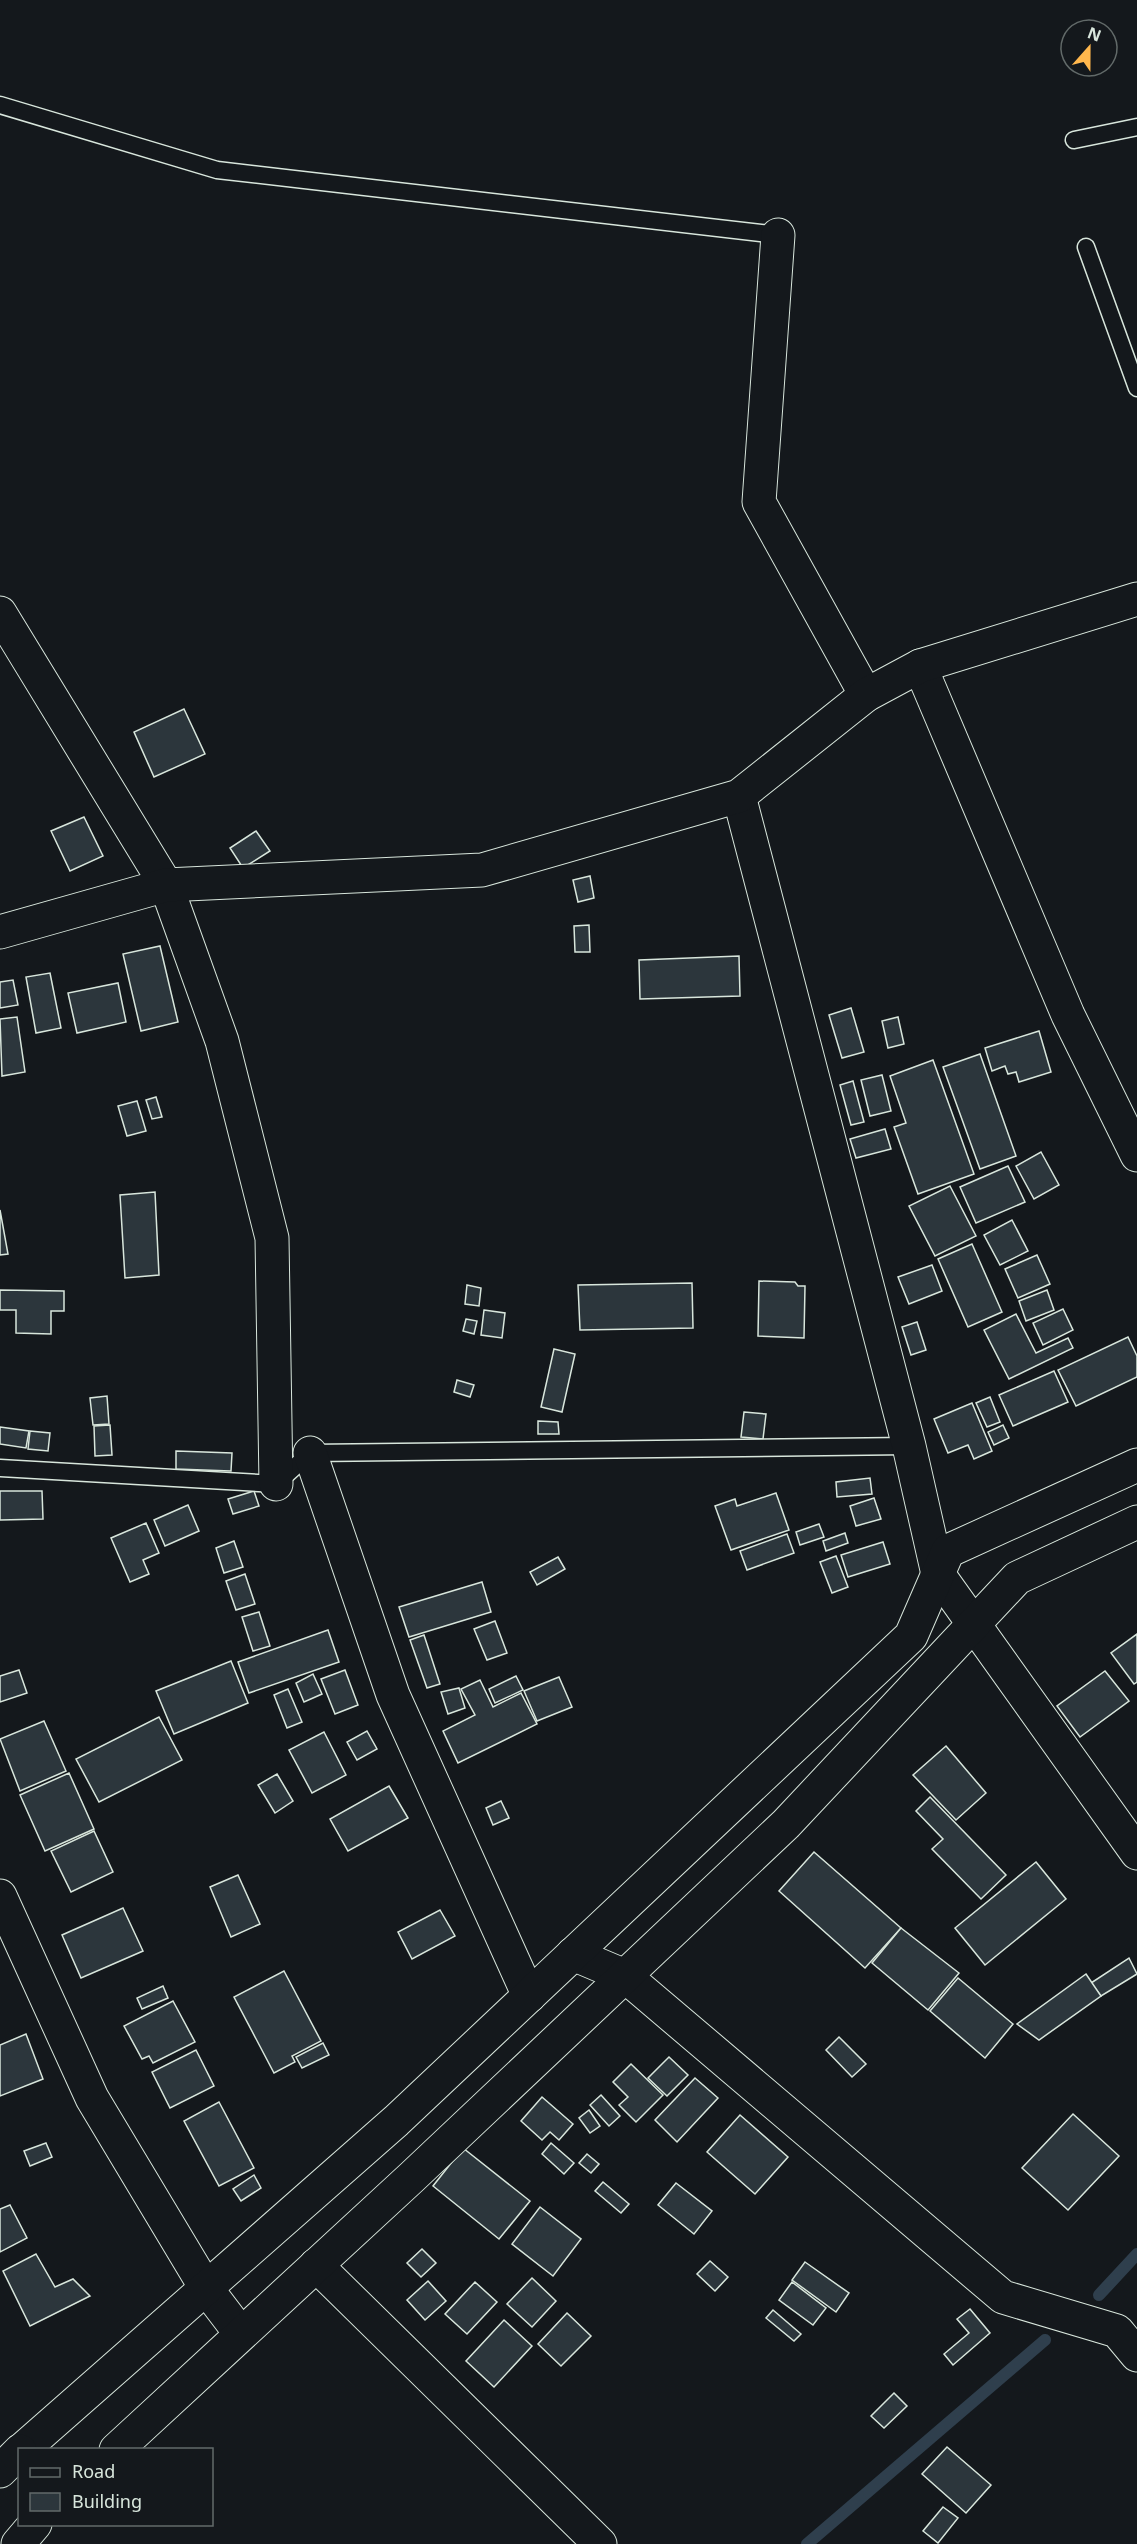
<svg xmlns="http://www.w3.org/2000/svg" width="1137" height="2544" font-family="'Noto Sans',sans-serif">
  <rect width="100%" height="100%" fill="#14181c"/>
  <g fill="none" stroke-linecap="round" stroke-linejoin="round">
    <!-- stream -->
    <g stroke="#2f3f4d" stroke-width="12">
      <polyline points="1099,2295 1137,2254"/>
      <polyline points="807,2544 1045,2340"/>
    </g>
  </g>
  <!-- building -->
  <g fill="#2c363c" stroke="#d8e6dc" stroke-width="1.5">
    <polygon points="184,709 205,754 154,777 134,732"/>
    <polygon points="84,817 103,856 70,871 51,831"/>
    <polygon points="256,831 270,851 243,868 230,848"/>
    <polygon points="590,876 594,898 578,902 573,880"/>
    <polygon points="589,925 590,952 575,952 574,926"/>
    <polygon points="160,946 178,1022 141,1031 123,954"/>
    <polygon points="739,956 740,996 640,999 639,960"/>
    <polygon points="50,973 61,1028 36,1033 26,977"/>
    <polygon points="13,980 18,1005 0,1008 0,982"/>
    <polygon points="118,983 126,1022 77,1033 68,993"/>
    <polygon points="851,1008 864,1052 842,1058 829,1015"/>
    <polygon points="17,1017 25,1072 2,1076 0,1019"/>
    <polygon points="898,1017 904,1044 888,1048 882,1021"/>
    <polygon points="1039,1031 1051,1072 1019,1082 1016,1072 1008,1074 1005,1066 992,1071 985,1048"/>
    <polygon points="980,1054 1016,1156 980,1169 943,1067"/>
    <polygon points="933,1060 974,1174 918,1194 894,1127 906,1123 890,1076"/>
    <polygon points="882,1075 891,1111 870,1116 861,1080"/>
    <polygon points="853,1081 864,1122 851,1125 840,1085"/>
    <polygon points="156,1097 162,1117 152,1119 146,1100"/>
    <polygon points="137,1101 146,1131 127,1136 118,1106"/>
    <polygon points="885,1129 891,1149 856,1158 850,1139"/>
    <polygon points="1041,1152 1059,1185 1034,1199 1016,1166"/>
    <polygon points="1008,1166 1025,1202 976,1223 960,1187"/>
    <polygon points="950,1186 976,1236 935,1256 909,1206"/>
    <polygon points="155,1192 159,1275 125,1278 120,1195"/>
    <polygon points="0,1210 8,1254 0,1255"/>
    <polygon points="1012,1220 1028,1251 1000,1265 984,1235"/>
    <polygon points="972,1244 1002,1312 968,1327 938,1259"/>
    <polygon points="1037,1255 1050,1284 1018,1298 1005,1269"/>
    <polygon points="932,1265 942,1291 909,1304 898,1277"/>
    <polygon points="759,1281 795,1282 798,1286 805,1286 804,1338 758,1336"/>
    <polygon points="692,1283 693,1328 580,1330 578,1285"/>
    <polygon points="467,1285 481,1288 479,1306 465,1304"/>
    <polygon points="0,1290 64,1291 64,1311 51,1311 51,1334 16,1333 16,1310 0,1310"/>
    <polygon points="1047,1290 1054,1310 1026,1321 1019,1301"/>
    <polygon points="1063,1309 1073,1330 1043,1345 1033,1323"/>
    <polygon points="484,1310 505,1313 502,1338 481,1335"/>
    <polygon points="1016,1314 1036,1353 1068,1338 1073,1348 1009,1379 984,1330"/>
    <polygon points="466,1319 477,1321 474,1334 463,1331"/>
    <polygon points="917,1322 926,1350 911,1355 902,1327"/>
    <polygon points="1128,1337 1137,1356 1137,1377 1076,1406 1058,1370"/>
    <polygon points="554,1349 575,1354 562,1412 541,1407"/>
    <polygon points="1054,1371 1068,1402 1013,1426 999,1395"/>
    <polygon points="457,1380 474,1385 470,1397 454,1392"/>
    <polygon points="107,1396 109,1424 93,1425 90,1398"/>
    <polygon points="990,1397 1000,1422 987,1427 976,1403"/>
    <polygon points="972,1403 992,1451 974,1459 968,1445 948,1453 934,1419"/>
    <polygon points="744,1412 766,1414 763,1439 741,1437"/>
    <polygon points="538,1421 558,1422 559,1434 538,1434"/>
    <polygon points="110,1425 112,1455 95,1456 94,1426"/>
    <polygon points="1003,1425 1009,1438 994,1445 988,1432"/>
    <polygon points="0,1427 29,1431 26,1448 0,1444"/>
    <polygon points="30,1431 50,1433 48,1451 28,1449"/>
    <polygon points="176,1451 232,1453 231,1471 176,1469"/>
    <polygon points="870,1478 872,1494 837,1497 836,1482"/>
    <polygon points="0,1491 42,1491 43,1519 0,1520"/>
    <polygon points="254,1491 259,1506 233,1514 228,1499"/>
    <polygon points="776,1493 789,1530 731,1550 715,1506 735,1499 737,1506"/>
    <polygon points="874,1498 881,1519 856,1526 850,1506"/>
    <polygon points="188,1505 199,1531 165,1546 154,1520"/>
    <polygon points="146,1523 159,1553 143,1560 149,1574 130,1582 111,1538"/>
    <polygon points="819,1524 824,1537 800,1545 796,1532"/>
    <polygon points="845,1533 848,1543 826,1551 823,1541"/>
    <polygon points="787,1534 794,1553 747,1570 740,1551"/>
    <polygon points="234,1541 243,1567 224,1573 216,1548"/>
    <polygon points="883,1542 890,1564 848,1577 841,1555"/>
    <polygon points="836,1556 848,1587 832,1593 820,1562"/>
    <polygon points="558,1557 565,1569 537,1585 530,1572"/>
    <polygon points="245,1574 255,1604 236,1610 226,1581"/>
    <polygon points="482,1582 491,1612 409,1637 399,1607"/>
    <polygon points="259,1612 270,1646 253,1651 242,1617"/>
    <polygon points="495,1621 507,1653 487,1660 474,1629"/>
    <polygon points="328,1630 339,1662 249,1693 238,1662"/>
    <polygon points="1137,1634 1137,1682 1134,1684 1111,1653"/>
    <polygon points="424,1635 440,1684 427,1688 410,1640"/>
    <polygon points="231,1661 248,1703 174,1734 156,1691"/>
    <polygon points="19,1670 27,1693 0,1702 0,1676"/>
    <polygon points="345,1670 358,1705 335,1714 321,1679"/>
    <polygon points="1105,1671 1129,1701 1080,1737 1057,1706"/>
    <polygon points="313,1674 322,1694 304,1702 296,1683"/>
    <polygon points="516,1676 523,1690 495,1703 489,1689"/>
    <polygon points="559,1677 572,1707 537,1721 524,1691"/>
    <polygon points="480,1680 493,1707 521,1693 537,1724 458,1763 443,1731 475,1715 461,1689"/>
    <polygon points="459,1688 465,1708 448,1714 441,1692"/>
    <polygon points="288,1689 302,1722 287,1728 274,1695"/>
    <polygon points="159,1717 182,1760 99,1802 76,1759"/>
    <polygon points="44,1721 66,1771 20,1791 0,1739"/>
    <polygon points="367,1731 377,1749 357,1760 347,1742"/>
    <polygon points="324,1732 346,1775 312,1793 289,1750"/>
    <polygon points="946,1746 986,1793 956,1820 913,1775"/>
    <polygon points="69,1773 94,1829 45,1851 20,1795"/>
    <polygon points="277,1774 293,1801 275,1813 258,1785"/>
    <polygon points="389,1786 408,1818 348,1851 330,1819"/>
    <polygon points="930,1797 1006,1875 981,1899 932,1849 943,1839 916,1811"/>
    <polygon points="501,1801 509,1818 493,1825 486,1808"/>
    <polygon points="94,1831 113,1872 71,1892 51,1851"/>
    <polygon points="814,1852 901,1928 865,1968 779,1891"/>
    <polygon points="1036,1862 1066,1899 985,1965 955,1928"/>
    <polygon points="238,1875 260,1924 231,1937 210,1887"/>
    <polygon points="123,1908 143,1951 81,1978 62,1935"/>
    <polygon points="440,1910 455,1936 412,1959 398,1932"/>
    <polygon points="901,1928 959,1973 928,2010 872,1963"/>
    <polygon points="1129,1958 1137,1974 1101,1996 1091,1983"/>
    <polygon points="284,1971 321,2041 292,2056 295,2062 274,2073 234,1997"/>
    <polygon points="1086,1974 1101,1996 1039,2040 1017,2024"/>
    <polygon points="958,1978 1013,2024 985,2058 930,2011"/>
    <polygon points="163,1986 168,1998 142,2009 137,1998"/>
    <polygon points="173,2001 195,2042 153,2063 149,2056 142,2059 124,2026"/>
    <polygon points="26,2034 43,2079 0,2096 0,2045"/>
    <polygon points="839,2037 866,2064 852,2077 826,2050"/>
    <polygon points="323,2043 329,2055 302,2068 296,2057"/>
    <polygon points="196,2050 214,2086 170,2108 152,2072"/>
    <polygon points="669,2057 688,2075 667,2096 648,2078"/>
    <polygon points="631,2064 663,2095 636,2122 619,2105 628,2097 613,2082"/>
    <polygon points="695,2078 718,2098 677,2142 655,2120"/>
    <polygon points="601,2095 620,2116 609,2126 590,2105"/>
    <polygon points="542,2097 573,2124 559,2140 550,2132 542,2140 521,2121"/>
    <polygon points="219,2102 254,2168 219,2186 184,2121"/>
    <polygon points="589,2110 600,2126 590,2133 579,2118"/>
    <polygon points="1073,2114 1119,2156 1068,2210 1022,2168"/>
    <polygon points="740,2115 788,2157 755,2194 707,2152"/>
    <polygon points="46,2143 52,2157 30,2166 24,2151"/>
    <polygon points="551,2143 574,2163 564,2174 542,2154"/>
    <polygon points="463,2148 530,2201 499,2239 433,2186"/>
    <polygon points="587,2154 599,2164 591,2173 579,2163"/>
    <polygon points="254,2175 261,2188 241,2201 233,2189"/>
    <polygon points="603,2182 629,2204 621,2213 595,2191"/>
    <polygon points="676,2183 712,2211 694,2234 658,2205"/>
    <polygon points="10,2205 27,2238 0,2252 0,2209"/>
    <polygon points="540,2207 581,2239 553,2276 512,2244"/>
    <polygon points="422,2249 436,2263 421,2277 407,2263"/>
    <polygon points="36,2254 55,2287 73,2279 90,2296 30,2326 3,2271"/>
    <polygon points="710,2261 728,2277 715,2291 697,2274"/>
    <polygon points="805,2262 849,2293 836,2312 792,2280"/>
    <polygon points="532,2278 556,2301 532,2327 507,2304"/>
    <polygon points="428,2281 446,2301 425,2320 407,2300"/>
    <polygon points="475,2282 497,2302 467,2334 445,2314"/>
    <polygon points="792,2282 826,2308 813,2325 779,2300"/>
    <polygon points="970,2309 990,2333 953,2365 944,2354 969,2333 957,2319"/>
    <polygon points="773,2310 801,2334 794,2341 766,2318"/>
    <polygon points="567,2313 591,2336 561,2366 538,2344"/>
    <polygon points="504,2320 532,2346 494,2387 466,2361"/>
    <polygon points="894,2393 907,2406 884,2428 871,2416"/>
    <polygon points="947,2447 991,2485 966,2513 922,2474"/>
    <polygon points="943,2507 958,2518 938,2543 923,2531"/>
  </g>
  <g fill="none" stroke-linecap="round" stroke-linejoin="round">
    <!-- service casing -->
    <g stroke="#d8e6dc" stroke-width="19">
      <g id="service">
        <polyline points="0,105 217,170 778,235"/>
        <polyline points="1074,140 1137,127"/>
        <polyline points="1086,247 1137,388"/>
        <polyline points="0,1468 276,1484 310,1453 909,1446"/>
      </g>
    </g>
    <!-- minor casing -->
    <g stroke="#d8e6dc" stroke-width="35">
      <g id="minor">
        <polyline points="778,235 759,502 866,695"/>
        <polyline points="0,613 166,885 222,1041 272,1238 276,1484"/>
        <polyline points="920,666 1068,1015 1137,1155"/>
        <polyline points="739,796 909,1446 938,1574 1137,1853"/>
        <polyline points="0,932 166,885 482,870 739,796 866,695 920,666 1137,599"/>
        <polyline points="310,1453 393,1695 529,1996"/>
        <polyline points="0,1896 92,2098 206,2288 241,2334"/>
        <polyline points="573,1954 625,1976 1003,2297 1117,2331 1137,2355"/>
        <polyline points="316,2265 600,2544"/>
        <polyline points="22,2450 396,2121 911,1636 948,1551 1137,1465"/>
        <polyline points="116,2450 412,2177 786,1824 1017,1578 1137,1522"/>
        <polyline points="0,2471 20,2451"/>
        <polyline points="18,2544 35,2524"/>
      </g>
    </g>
    <!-- service -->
    <use href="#service" stroke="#14181c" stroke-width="16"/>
    <!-- minor -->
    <use href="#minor" stroke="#14181c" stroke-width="33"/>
  </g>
  <!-- legend -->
  <rect x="18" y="2448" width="195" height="78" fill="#14181c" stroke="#626a69" stroke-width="1.5"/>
  <rect x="30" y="2468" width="30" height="9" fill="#14181c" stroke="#626a69" stroke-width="1.5"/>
  <text x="72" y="2478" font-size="18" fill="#d8e6dc">Road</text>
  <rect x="30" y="2493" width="30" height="18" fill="#2c363c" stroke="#626a69" stroke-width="1.5"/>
  <text x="72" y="2508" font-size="18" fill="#d8e6dc">Building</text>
  <!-- north arrow -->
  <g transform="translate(1089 48) rotate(21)"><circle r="28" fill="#14181c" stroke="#626a69" stroke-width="1.5"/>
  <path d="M0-4.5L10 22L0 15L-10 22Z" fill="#ffb74d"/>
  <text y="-9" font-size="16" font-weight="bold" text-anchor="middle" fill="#d8e6dc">N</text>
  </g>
</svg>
